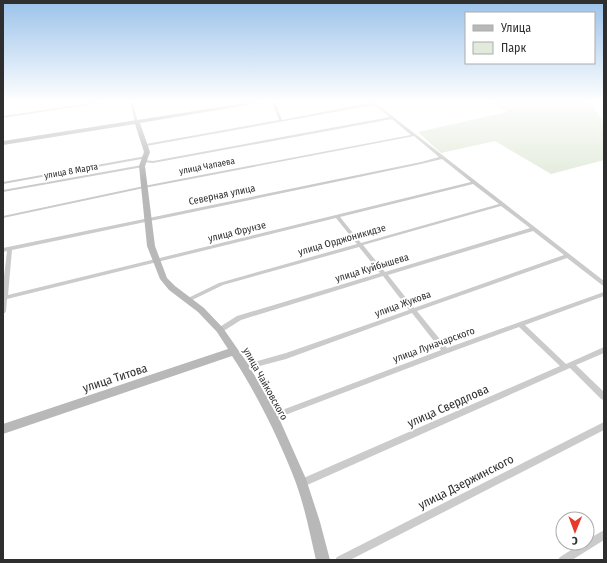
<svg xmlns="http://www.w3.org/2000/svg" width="607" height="563" font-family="'Fira Sans Condensed',sans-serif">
  <rect width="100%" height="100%" fill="#fff"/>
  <!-- green -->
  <polygon fill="#e2ebdb" points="489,102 589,102 604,122 604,160 551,174 495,141 441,153 418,132 507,112"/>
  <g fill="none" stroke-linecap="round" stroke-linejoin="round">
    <!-- street -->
    <g fill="#cbcbcb" fill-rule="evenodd">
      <polygon points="97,102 107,102 3,118 3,116"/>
      <polygon points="130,102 133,102 138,123 135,122"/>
      <path d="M272 102H275L282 120 374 102 604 281V286L602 285 567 258 417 311 447 348 604 292V296L525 325 566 364 604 347V353L576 365 604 392V400L601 399 570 368 305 486 302 487 299 486 298 483 299 480 560 366 519 327 448 353 272 420 269 419 268 417 269 415 441 350 412 313 286 359 245 370 243 369 242 367 243 365 286 353 409 310 383 276 241 320 222 332H218L217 330 218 328 237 316 380 273 359 247 223 285 190 301H186L185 300 186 299 219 283 357 244 336 218 7 299 6 311 5 313H3V286L7 251 3 252V248L421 162 439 157 414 136 144 188 3 218V216L144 186 411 135 392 119 153 163 143 162 141 161 143 160 153 161 390 117 374 105 146 146 144 145 146 144 279 120ZM442 159 471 182 8 295 12 250 421 164ZM473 184 499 204 361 243 340 217ZM501 206 530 228 385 272 363 245ZM533 231 564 255 414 308 388 275Z"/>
      <polygon points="146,156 148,157 147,158 3,184 3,182"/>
      <polygon points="142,165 144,166 143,167 3,192 3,190"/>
      <polygon points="604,422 604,430 350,560 335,560 337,557"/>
      <polygon points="604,530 604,540 572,560 558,560 560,557 582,543 587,543 587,540"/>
    </g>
    <!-- secondary -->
    <path fill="#b8b8b8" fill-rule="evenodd" d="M252 102H265L140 123 150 152 145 166 155 246 167 278 175 286 204 308 223 328 248 364 278 416 306 479 320 522 330 560H316C310 534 305 508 296 483 280 441 257 394 232 356L3 434V424L228 349 217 332 198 312 169 290 160 279 147 246 139 166 144 152 135 124 3 145V141Z"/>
  </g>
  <!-- sky -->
  <linearGradient id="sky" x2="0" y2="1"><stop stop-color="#9bc2ea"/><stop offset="0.56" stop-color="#fff"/><stop offset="1" stop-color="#fff" stop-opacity="0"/></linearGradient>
  <rect width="607" height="181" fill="url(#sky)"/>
  <g text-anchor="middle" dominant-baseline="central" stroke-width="4" stroke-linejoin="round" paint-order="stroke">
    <!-- far-street labels -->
    <g font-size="9" fill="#2e2e2e" stroke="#fff">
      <text transform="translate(207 166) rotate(-11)">улица Чапаева</text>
      <text transform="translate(71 171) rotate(-10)">улица 8 Марта</text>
    </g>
    <!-- street labels -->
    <g font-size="10" fill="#2e2e2e" stroke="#fff">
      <text transform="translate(222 195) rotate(-12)">Северная улица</text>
      <text transform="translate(237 232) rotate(-14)">улица Фрунзе</text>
      <text transform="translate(342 240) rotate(-16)">улица Орджоникидзе</text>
      <text transform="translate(372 268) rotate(-17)">улица Куйбышева</text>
      <text transform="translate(403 304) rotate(-20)">улица Жукова</text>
      <text transform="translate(434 345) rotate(-20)">улица Луначарского</text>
      <text transform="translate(265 384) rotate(61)">улица Чайковского</text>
    </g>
    <!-- near-street labels -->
    <g font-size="12" fill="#2e2e2e" stroke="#fff">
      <text transform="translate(115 378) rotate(-18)">улица Титова</text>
      <text transform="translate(448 406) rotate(-24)">улица Свердлова</text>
      <text transform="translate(466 482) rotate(-27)">улица Дзержинского</text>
    </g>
  </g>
  <!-- border -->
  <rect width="607" height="563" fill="none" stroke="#2e2e2e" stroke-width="8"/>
  <!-- legend -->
  <rect x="465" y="12" width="130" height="52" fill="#ffffff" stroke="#ababab"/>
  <rect x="473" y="25" width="20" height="6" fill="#b8b8b8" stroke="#ababab"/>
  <text x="501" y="32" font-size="12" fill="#2e2e2e">Улица</text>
  <rect x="473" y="42" width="20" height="12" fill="#e2ebdb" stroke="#ababab"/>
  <text x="501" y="52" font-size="12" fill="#2e2e2e">Парк</text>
  <!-- north arrow -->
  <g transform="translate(575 531) rotate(181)"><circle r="19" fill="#ffffff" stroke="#ababab"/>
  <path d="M0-3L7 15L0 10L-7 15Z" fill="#e63a2e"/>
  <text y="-6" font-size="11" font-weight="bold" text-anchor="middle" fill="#2e2e2e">С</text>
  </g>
</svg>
